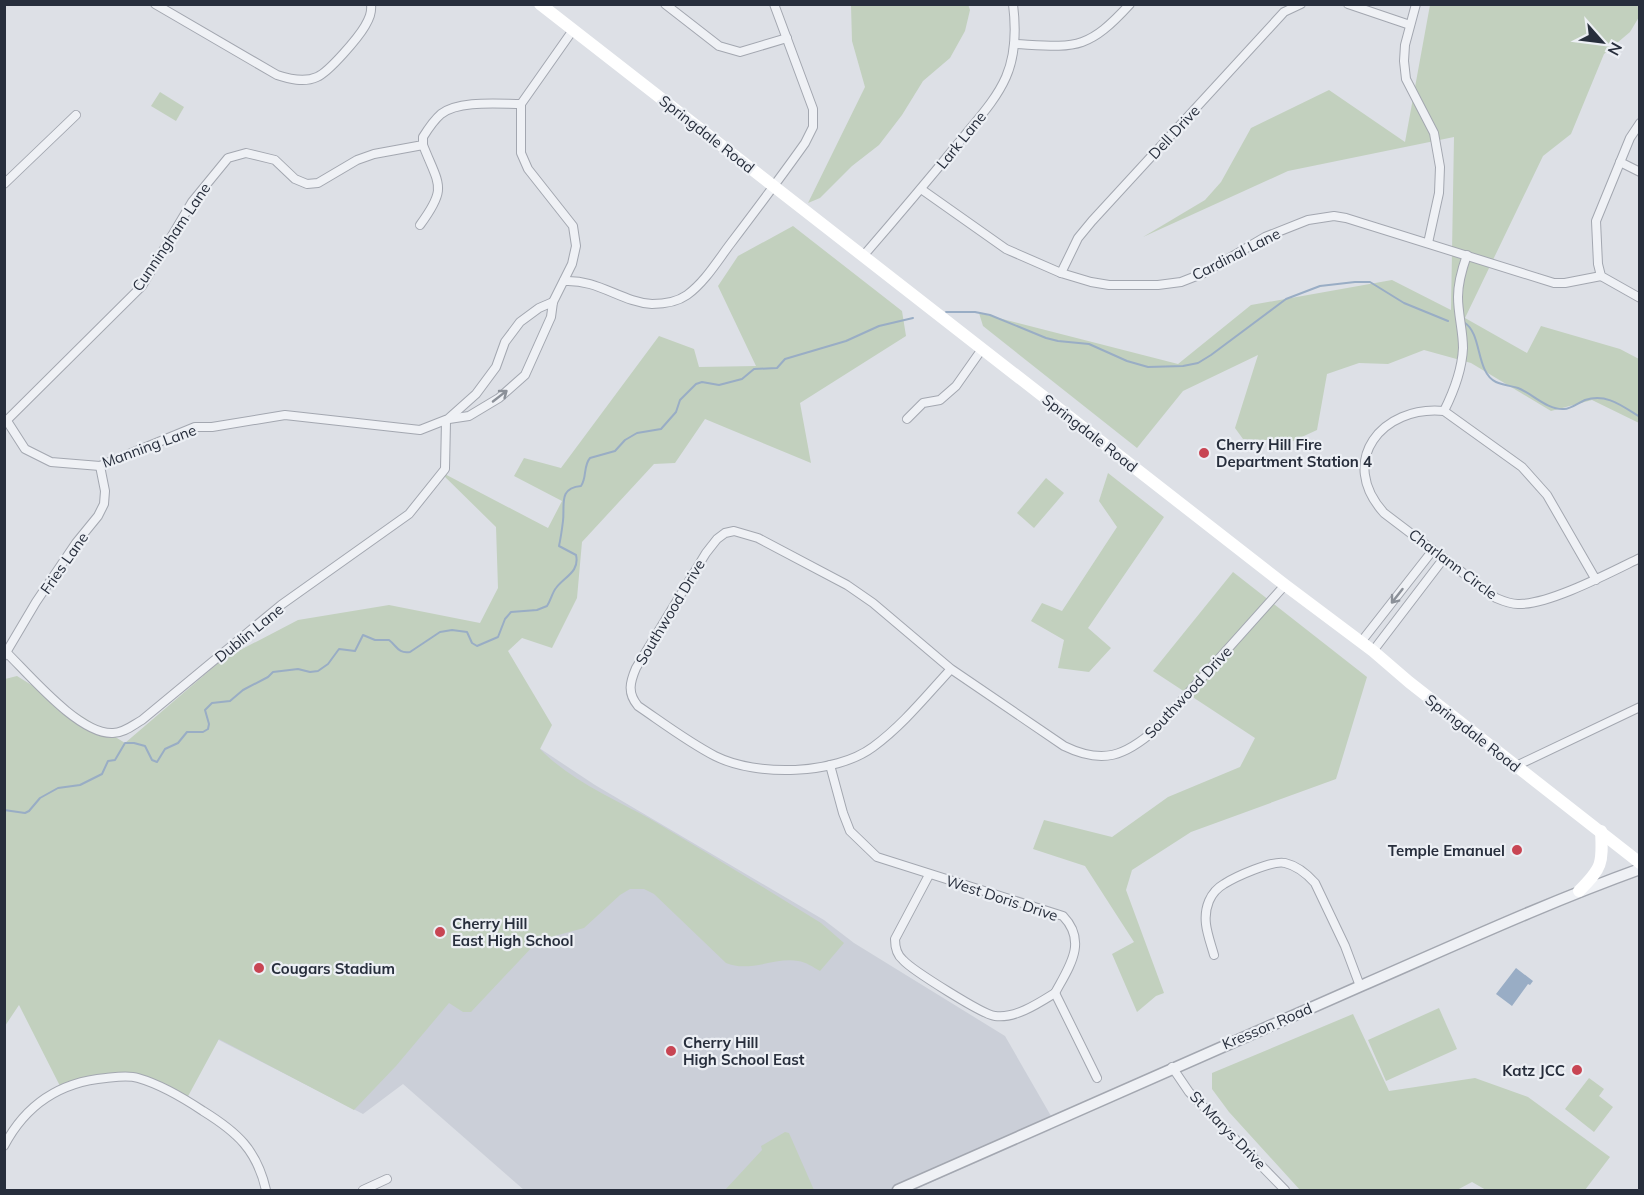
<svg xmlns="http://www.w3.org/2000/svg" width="1644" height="1195" font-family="Mulish,sans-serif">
  <rect width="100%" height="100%" fill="#dde0e6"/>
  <!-- built -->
  <polygon fill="#cbcfd8" points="500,722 595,785 824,920 854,943 1005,1036 1051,1116 1051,1130 914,1190 524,1190 403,1084 363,1114 215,1038 4,849"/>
  <!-- green -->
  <g fill="#c2d0be">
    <polygon points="851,5 968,4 970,10 965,31 950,58 923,81 902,115 879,145 852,166 820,198 808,203 865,87 852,41"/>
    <polygon points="1430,5 1639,5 1639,17 1630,32 1604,54 1571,134 1543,156 1465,318 1527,353 1541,326 1620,349 1639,359 1639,423 1592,400 1551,411 1471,363 1424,350 1388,364 1359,363 1327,374 1317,430 1293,441 1243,439 1235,428 1258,355 1183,391 1137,448 983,326 979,313 1178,364 1251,305 1392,280 1451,310 1454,137 1288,171 1143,237 1205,200 1221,182 1251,128 1329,90 1405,142"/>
    <polygon points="160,92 184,107 176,121 151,106"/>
    <path d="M793 226 902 311 906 336 800 403 811 463 705 419 675 463 654 464 582 542 577 598 552 648 522 638 508 651 552 725 540 749C571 781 613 798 652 820 709 854 765 888 821 923L844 943 820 971C813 967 806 962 798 961 775 957 749 973 726 963L654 894 644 889H630L620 895 584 928 547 938 534 945 471 1012H463L449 1003 396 1066 354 1110 219 1039 186 1100 137 1078 61 1088 19 1005 5 1026V679L17 676 125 743 223 659 298 620 389 605 480 623 498 588 496 527 439 471 548 528 562 501 514 476 524 458 561 468 659 336 694 349 699 367 756 366 718 286 738 256Z"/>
    <polygon points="1108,473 1164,517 1088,628 1111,648 1089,672 1058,668 1064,640 1031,621 1042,603 1062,611 1117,527 1099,501"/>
    <polygon points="1046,478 1064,493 1034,528 1017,513"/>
    <polygon points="1233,572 1367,677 1336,779 1191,832 1132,870 1126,890 1164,993 1156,996 1137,1012 1112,954 1134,942 1085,866 1033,849 1044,820 1112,837 1168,797 1240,767 1255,738 1153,671"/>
    <polygon points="1439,1008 1457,1049 1386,1081 1368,1040"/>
    <polygon points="1353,1014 1389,1091 1475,1078 1528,1097 1610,1157 1585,1190 1486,1190 1472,1182 1457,1190 1300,1190 1229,1112 1212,1089 1212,1073"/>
    <polygon points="1589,1078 1604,1089 1599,1096 1613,1107 1594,1132 1565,1109"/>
    <polygon points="785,1132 789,1133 814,1190 725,1190 762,1150 761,1146"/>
  </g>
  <!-- water -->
  <polygon fill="#99adc5" points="1516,968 1533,981 1530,985 1528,984 1512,1006 1496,994"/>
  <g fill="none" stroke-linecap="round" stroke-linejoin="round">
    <!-- stream -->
    <g stroke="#99adc5" stroke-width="2">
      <polyline points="946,312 975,312 990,315 1046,338 1058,341 1089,344 1127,361 1148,367 1183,366 1198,363 1211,355 1286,299 1320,286 1355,282 1370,282 1404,303 1448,321"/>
      <path d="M1465 323C1482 334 1476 373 1496 382 1503 385 1511 386 1518 388 1533 394 1547 410 1564 409 1571 409 1578 403 1585 400 1607 393 1622 406 1640 417"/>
      <path d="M4 810 25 813 29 811 40 798 58 788 80 785 102 774 108 761 115 760 125 743H134L145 746 152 760 157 762 165 749 178 743 187 732H203L208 729 209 724 205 710 212 703 230 701 243 690 268 677 273 672 298 669 310 672 318 671 328 664 339 649 355 651 363 635 375 640H389C397 646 398 654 410 652L440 632 452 630 467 632 472 643 477 646 498 637 505 619 511 612 537 610 547 606C551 600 552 593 556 588 564 577 580 572 576 555L559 546C561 537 562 529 563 521 565 505 558 488 581 486 587 478 583 466 590 458L615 451 625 440 637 433 661 429 676 412 680 400 696 384 702 382 719 385 742 379 754 369 777 368 785 359 846 341 879 326 913 318"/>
    </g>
    <!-- minor casing -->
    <g stroke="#a3a7b0" stroke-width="10">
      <g id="minor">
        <path d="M155 4 277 75C289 79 304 83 317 77 329 72 358 38 365 26 369 19 372 13 371 4"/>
        <polyline points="665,4 719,46 740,52 787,38"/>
        <polyline points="1348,4 1410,25"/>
        <polyline points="1416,4 1405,45 1404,61 1406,79 1434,133 1440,167 1439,193 1428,243"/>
        <path d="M1014 44C1075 47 1086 52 1130 4"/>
        <polyline points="1640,123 1630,138 1596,221 1598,264 1601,276 1640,298"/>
        <polyline points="1620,162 1640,172"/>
        <polyline points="4,184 76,115"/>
        <polyline points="921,189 1006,249 1061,273 1091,282 1109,285 1158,285 1181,282 1204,273 1265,237 1308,220 1334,216 1346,218 1554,283 1565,283 1601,276"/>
        <path d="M420 225C448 187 439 186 423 145"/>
        <path d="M864 255C897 217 929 179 961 140 977 120 996 100 1006 77 1016 54 1016 28 1013 4"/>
        <polyline points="1061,273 1078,238 1092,221 1284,12 1301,4"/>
        <path d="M564 281C598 279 621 302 652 304 664 304 677 302 687 295 705 282 718 260 731 243 756 210 781 177 805 143L813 127V109L774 4"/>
        <path d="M1444 411C1454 391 1462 371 1463 348 1463 331 1458 314 1458 297 1458 282 1462 269 1467 255"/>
        <polyline points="449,419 469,416 499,398 525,375 551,317 553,302 572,264 576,246 573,226 528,169 521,153 521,104 573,30"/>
        <polyline points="907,419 923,403 940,400 956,386 982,349"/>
        <polyline points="7,421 25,449 51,462 100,466 195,427 212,427 285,415 420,430 448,419 476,394 496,367 505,342 520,322 539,308 553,302"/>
        <path d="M4 423 142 286 192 202 228 158 246 153 275 160 295 179 307 184 318 183 357 160 374 154 423 145V137C428 129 434 120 441 114 459 100 499 104 521 104"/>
        <path d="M1596 580 1547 495 1522 467 1444 411C1382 405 1337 461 1384 513L1496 598C1503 601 1510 604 1518 604 1549 605 1611 572 1640 558"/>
        <polyline points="1361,642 1433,550"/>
        <path d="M4 650C28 673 79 735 113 733 124 733 133 725 142 720L281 605 409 514 445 469 446 421"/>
        <polyline points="1373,651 1444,558"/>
        <polyline points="4,656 36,602 76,543 98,516 104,504 105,491 100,466"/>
        <path d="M951 669C926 696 903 725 873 747 835 775 757 777 715 756 688 742 663 723 638 706 627 693 630 682 636 668L706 553 717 539 725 533 734 531 758 538 847 585 873 603 951 669 1064 746C1103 765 1125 756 1156 729L1285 585"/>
        <path d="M830 765 843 813 850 831 877 857 1063 916C1088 942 1069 967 1055 993"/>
        <polyline points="1516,766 1640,707"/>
        <path d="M929 875 895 939C895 946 897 955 903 960 912 970 983 1015 995 1016 1015 1019 1039 1003 1055 993"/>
        <path d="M1214 955C1209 937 1201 920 1209 901 1212 894 1217 888 1224 884 1235 877 1272 860 1285 863 1298 866 1307 874 1315 883L1345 946 1360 986"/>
        <polyline points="1055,993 1097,1078"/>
        <polyline points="1172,1067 1189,1092 1285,1190"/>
        <path d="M4 1146C26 1104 60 1082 106 1078 116 1077 128 1075 138 1078 159 1084 185 1099 203 1111 237 1132 257 1150 266 1190"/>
        <polyline points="363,1190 387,1179"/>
      </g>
    </g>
    <!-- tertiary casing -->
    <g stroke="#a3a7b0" stroke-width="13">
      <path id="tertiary" d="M898 1190C1053 1121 1208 1052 1363 985 1455 945 1546 903 1640 869"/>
    </g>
    <!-- minor -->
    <use href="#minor" stroke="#eff1f5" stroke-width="8"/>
    <!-- tertiary -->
    <use href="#tertiary" stroke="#eff1f5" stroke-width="10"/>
    <!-- secondary -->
    <g stroke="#fff" stroke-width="12">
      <polyline points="540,4 1285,585 1373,651 1409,682 1640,863"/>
      <path d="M1579 891C1602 868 1603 864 1601 831"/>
    </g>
  </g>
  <!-- one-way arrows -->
  <defs><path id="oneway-shaft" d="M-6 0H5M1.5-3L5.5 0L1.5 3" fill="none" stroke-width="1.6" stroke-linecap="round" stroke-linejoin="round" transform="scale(1.5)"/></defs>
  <g stroke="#8b9098">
    <use href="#oneway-shaft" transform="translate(500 396) rotate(-38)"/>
    <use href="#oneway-shaft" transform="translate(1397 596) rotate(128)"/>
  </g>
  <!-- markers -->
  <g fill="#c84553" stroke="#eceff4" stroke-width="2">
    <circle cx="1204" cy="453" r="6"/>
    <circle cx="1517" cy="850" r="6"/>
    <circle cx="440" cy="932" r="6"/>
    <circle cx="259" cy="968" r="6"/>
    <circle cx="671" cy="1051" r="6"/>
    <circle cx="1577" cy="1070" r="6"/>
  </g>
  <g text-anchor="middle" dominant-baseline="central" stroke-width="4.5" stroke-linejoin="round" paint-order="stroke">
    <!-- street labels -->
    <g font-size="15" fill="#272e3c" stroke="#eceff4">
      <text transform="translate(1174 132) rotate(-47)">Dell Drive</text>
      <text transform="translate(707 134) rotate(38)">Springdale Road</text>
      <text transform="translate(961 140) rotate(-51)">Lark Lane</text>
      <text transform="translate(171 237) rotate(-56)">Cunningham Lane</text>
      <text transform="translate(1236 254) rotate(-27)">Cardinal Lane</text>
      <text transform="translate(1090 433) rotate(38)">Springdale Road</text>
      <text transform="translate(149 446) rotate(-20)">Manning Lane</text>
      <text transform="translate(64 563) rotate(-55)">Fries Lane</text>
      <text transform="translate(1453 564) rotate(37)">Charlann Circle</text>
      <text transform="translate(670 612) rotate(-59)">Southwood Drive</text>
      <text transform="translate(249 633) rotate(-39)">Dublin Lane</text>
      <text transform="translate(1188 692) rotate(-47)">Southwood Drive</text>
      <text transform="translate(1473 733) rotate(38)">Springdale Road</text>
      <text transform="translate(1002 898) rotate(18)">West Doris Drive</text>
      <text transform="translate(1267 1026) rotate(-23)">Kresson Road</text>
      <text transform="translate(1228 1130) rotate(46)">St Marys Drive</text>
    </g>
    <!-- poi labels -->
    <g font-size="15" font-weight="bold" fill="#272e3c" stroke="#eceff4" text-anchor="start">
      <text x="1216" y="444">Cherry Hill Fire<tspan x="1216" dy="17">Department Station 4</tspan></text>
      <text x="1505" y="850" text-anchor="end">Temple Emanuel</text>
      <text x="452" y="923">Cherry Hill<tspan x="452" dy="17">East High School</tspan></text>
      <text x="271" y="968">Cougars Stadium</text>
      <text x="683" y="1042">Cherry Hill<tspan x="683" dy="17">High School East</tspan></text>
      <text x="1565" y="1070" text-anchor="end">Katz JCC</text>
    </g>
  </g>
  <!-- border -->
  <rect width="1644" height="1195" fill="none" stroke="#272e3c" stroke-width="12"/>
  <!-- north arrow -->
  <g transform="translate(1602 42) rotate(118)" stroke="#eceff4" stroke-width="4.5" paint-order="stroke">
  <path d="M0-4.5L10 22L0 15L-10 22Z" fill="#272e3c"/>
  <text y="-9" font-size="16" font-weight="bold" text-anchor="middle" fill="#272e3c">N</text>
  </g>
</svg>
